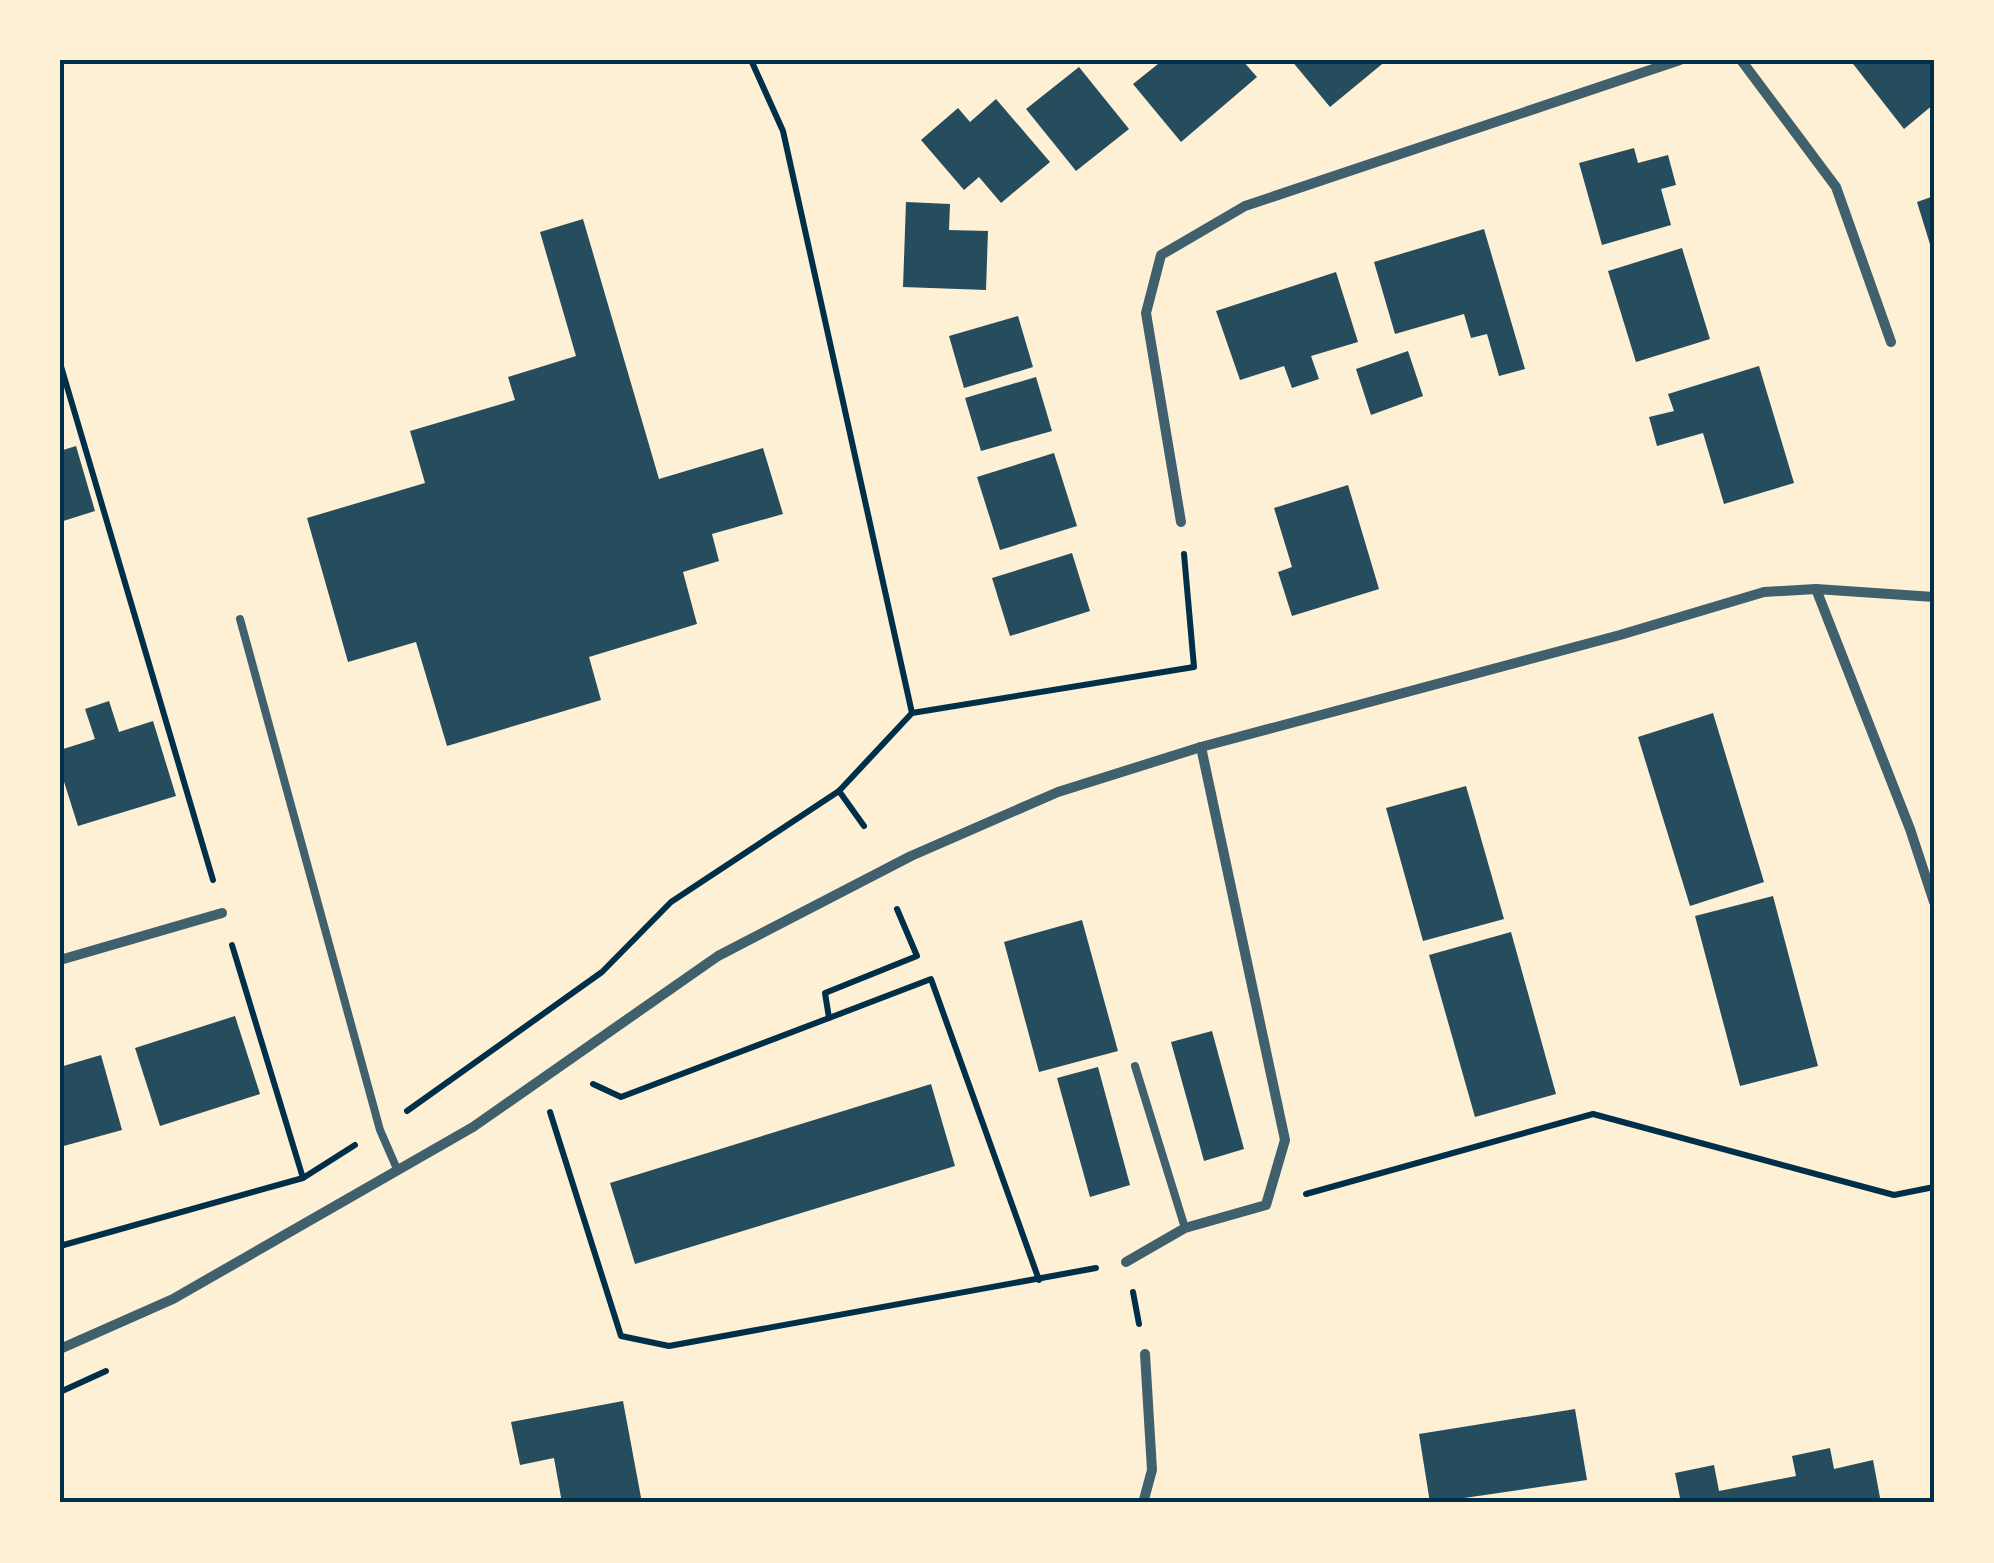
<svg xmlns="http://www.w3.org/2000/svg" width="1994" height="1563" font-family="'Fira Sans Condensed',sans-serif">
  <rect width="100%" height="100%" fill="#fdf0d5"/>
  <!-- building -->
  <g fill="#264d5e">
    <polygon points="1163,60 1242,60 1257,77 1181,142 1133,84"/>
    <polygon points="1291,60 1387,60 1330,107"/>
    <polygon points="1850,60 1934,60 1934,104 1904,129"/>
    <polygon points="1079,67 1129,129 1076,171 1026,109"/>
    <polygon points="996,99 1050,162 1001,203 979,177 964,190 921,140 958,108 970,122"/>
    <polygon points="1634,148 1638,163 1668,155 1676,185 1661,189 1671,225 1602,245 1579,163"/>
    <polygon points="1934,196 1934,254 1933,254 1917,202"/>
    <polygon points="906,202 950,204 949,230 988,231 986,290 903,287"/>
    <polygon points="583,219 659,479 763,448 783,514 712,534 719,561 683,572 697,624 589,657 601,700 447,746 416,642 348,662 307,518 425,483 410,431 515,400 508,377 576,356 540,232"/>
    <polygon points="1484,229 1525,369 1499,376 1487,334 1471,338 1464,314 1395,334 1374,262"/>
    <polygon points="1682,248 1710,339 1636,362 1608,271"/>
    <polygon points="1336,272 1358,342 1311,356 1319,379 1292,388 1284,366 1240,380 1216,311"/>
    <polygon points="1018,316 1033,367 964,388 949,336"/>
    <polygon points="1408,351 1423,396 1371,415 1356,369"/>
    <polygon points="1759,366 1794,483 1724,504 1703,433 1657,446 1649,417 1674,411 1668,394"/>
    <polygon points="1036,377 1052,431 981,451 965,398"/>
    <polygon points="76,446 95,511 60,522 60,451"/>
    <polygon points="1054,453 1077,526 1000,550 977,477"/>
    <polygon points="1348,485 1379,589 1292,616 1278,572 1292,567 1274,508"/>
    <polygon points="1072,553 1090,611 1010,636 992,578"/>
    <polygon points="109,701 119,732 153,721 176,796 78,826 60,769 60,750 95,739 85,709"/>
    <polygon points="1713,713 1764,882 1690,906 1638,737"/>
    <polygon points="1466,786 1504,919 1423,941 1386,808"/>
    <polygon points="1773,896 1818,1066 1740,1086 1695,916"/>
    <polygon points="1082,920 1118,1051 1039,1072 1004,942"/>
    <polygon points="1511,932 1556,1094 1475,1117 1429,955"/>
    <polygon points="235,1016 260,1094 160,1126 135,1048"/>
    <polygon points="1212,1031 1244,1149 1204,1161 1171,1042"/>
    <polygon points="101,1055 122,1130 60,1147 60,1067"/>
    <polygon points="1098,1067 1130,1185 1090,1197 1057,1078"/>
    <polygon points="931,1084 955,1166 635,1264 610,1183"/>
    <polygon points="623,1401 642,1503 562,1503 554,1458 520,1465 511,1422"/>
    <polygon points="1575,1409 1587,1480 1430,1503 1419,1434"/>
    <polygon points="1830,1448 1834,1469 1873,1460 1881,1503 1665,1503 1680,1498 1675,1473 1714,1465 1719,1491 1796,1476 1792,1456"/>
  </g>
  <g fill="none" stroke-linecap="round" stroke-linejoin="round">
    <!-- path -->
    <g stroke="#003049" stroke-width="6">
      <polyline points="751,60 783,131 912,713"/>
      <polyline points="60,363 213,880"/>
      <polyline points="864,826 839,791 912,713 1194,667 1184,554"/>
      <polyline points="232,945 303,1178"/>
      <polyline points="829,1018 931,979 1039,1280"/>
      <polyline points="593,1084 621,1097 829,1018 825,993 917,956 897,909"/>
      <polyline points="407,1111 602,972 671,902 839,791"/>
      <polyline points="550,1112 621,1336 669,1346 1096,1268"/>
      <polyline points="1306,1194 1593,1114 1894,1195 1934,1187"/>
      <polyline points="60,1246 303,1178 355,1145"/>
      <polyline points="1133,1292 1139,1324"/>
      <polyline points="60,1392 106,1371"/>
    </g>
    <!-- service -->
    <g stroke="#3f606c" stroke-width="8">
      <polyline points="240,619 380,1130 397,1169"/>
      <polyline points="1135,1066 1185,1228"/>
    </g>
    <!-- minor -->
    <g stroke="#3f606c" stroke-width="10">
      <polyline points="1741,60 1836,187 1891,342"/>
      <polyline points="1181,522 1146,313 1161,255 1245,206 1680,60"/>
      <polyline points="1816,589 1910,829 1934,902"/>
      <polyline points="60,960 222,913"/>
      <polyline points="1126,1262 1185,1228 1266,1205 1285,1140 1201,747"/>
      <polyline points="60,1349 173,1299 473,1127 718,956 911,856 1058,792 1201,747 1620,635 1764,592 1816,589 1934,597"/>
      <polyline points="1143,1503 1152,1470 1145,1354"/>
    </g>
  </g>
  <!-- border -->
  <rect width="1994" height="1563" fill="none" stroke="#fdf0d5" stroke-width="125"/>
  <rect x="62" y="62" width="1870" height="1438" fill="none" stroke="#003049" stroke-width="4"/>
</svg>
